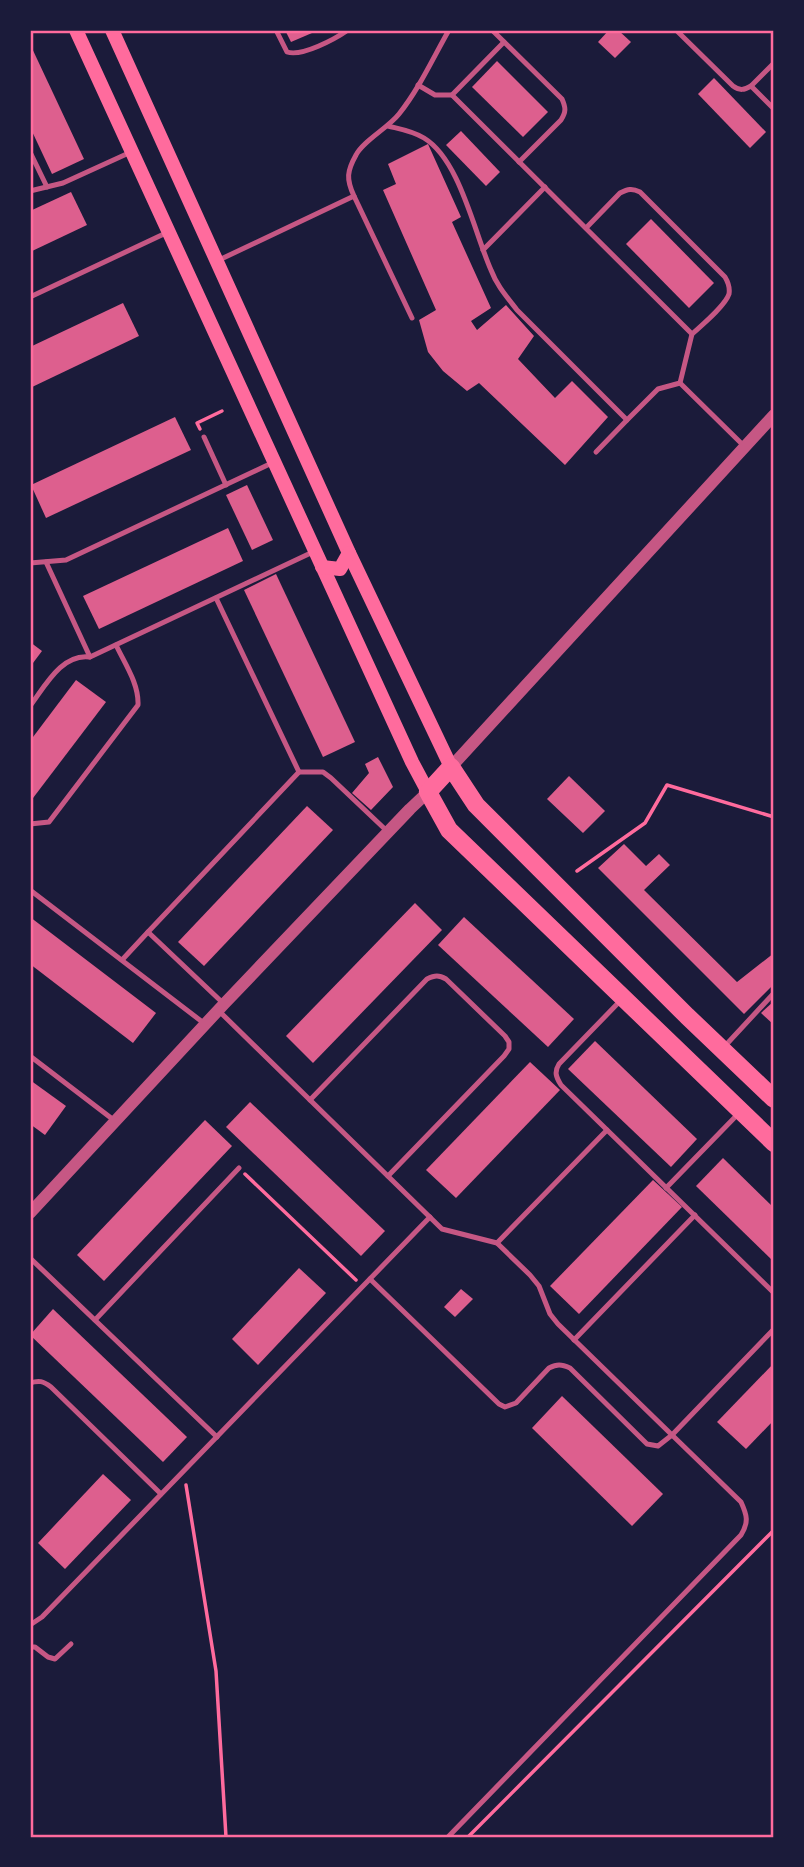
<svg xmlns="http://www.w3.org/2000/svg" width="804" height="1867" font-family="Ubuntu,sans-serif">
  <rect width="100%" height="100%" fill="#1b1b3a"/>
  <!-- building -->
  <g fill="#dd5f8e">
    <polygon points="285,30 319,30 291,42"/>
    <polygon points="609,30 618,30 631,42 615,58 598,42"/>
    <polygon points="30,44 84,159 52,174 30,127"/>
    <polygon points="497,61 548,112 523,137 472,87"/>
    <polygon points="714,78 766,132 750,148 698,94"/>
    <polygon points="461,131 500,172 486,186 446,145"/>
    <polygon points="428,144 461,217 452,222 491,308 471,321 477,330 506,305 534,336 518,359 555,398 572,381 608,417 565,465 479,383 467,391 443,371 428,352 419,320 436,310 383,190 396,184 388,164"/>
    <polygon points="71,192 87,225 30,252 30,211"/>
    <polygon points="651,219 714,283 689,308 626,244"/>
    <polygon points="123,303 139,336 30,388 30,347"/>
    <polygon points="175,417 191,450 46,518 31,485"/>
    <polygon points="247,485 273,540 252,550 226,495"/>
    <polygon points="228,528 243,561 99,629 83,596"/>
    <polygon points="276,574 355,742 323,757 244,590"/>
    <polygon points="30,642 42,651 30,667"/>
    <polygon points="76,680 106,702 30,802 30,741"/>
    <polygon points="378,757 393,787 371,810 352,793 369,773 365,764"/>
    <polygon points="569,776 605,811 583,833 547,799"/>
    <polygon points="307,806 333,830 204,966 178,942"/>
    <polygon points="624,844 646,866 659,854 670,865 644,890 737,982 774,953 774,984 744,1014 598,868"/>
    <polygon points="415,903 442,930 313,1063 286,1036"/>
    <polygon points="30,917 156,1013 133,1043 30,964"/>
    <polygon points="464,917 574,1019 548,1047 438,945"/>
    <polygon points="774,1001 774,1025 761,1013"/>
    <polygon points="595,1041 697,1139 671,1167 568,1069"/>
    <polygon points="530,1062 560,1090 456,1198 426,1170"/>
    <polygon points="30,1080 66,1106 45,1135 30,1124"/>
    <polygon points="250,1102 385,1231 361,1256 226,1127"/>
    <polygon points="205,1120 232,1146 104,1281 77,1255"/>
    <polygon points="723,1158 774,1208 774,1262 696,1186"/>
    <polygon points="653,1180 682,1207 579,1314 550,1286"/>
    <polygon points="299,1268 326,1293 258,1365 232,1339"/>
    <polygon points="461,1289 473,1299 455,1317 444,1307"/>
    <polygon points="53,1309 187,1437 163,1462 30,1335"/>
    <polygon points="774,1363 774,1420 746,1449 717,1422"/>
    <polygon points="562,1396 663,1494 632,1526 532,1428"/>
    <polygon points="103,1474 131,1500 65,1569 38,1543"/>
  </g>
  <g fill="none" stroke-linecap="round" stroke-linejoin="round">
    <!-- path -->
    <g stroke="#ff6b9d" stroke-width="3.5">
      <polyline points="200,429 197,423 222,411"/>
      <polyline points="577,871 645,823 667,785 774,817"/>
      <polyline points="245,1174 356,1280"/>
      <polyline points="186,1485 216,1671 226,1837"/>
      <polyline points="468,1837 774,1530"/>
    </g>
    <!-- service -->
    <g stroke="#c65784" stroke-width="5">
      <path d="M276 30 287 52C302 57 335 39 348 30"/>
      <path d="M492 30 562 99C566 108 566 112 561 120L519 162"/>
      <path d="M676 30 733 86C740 91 744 90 751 86L774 109"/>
      <path d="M504 42 452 95 692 334C702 325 725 306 729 294 730 288 728 282 725 277L640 192C632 188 628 189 620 193L586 228"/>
      <polyline points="418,85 435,95 452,95"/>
      <polyline points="751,86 774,63"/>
      <path d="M388 126C400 129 413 131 424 138 460 160 474 232 491 270 497 286 507 297 517 310L627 420 658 389 680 383"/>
      <polyline points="30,152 47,187"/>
      <polyline points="30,191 63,183 131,152"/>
      <path d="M354 196C346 179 347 171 356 155 363 141 388 128 399 114 419 89 433 58 449 30"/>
      <polyline points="483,250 545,187"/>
      <polyline points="219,260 354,196 412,318"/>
      <polyline points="30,297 166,233"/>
      <polyline points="692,334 680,383 744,446"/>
      <polyline points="204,437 226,485"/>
      <polyline points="596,452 627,420"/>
      <polyline points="46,562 90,657 315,551"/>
      <polyline points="30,563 66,560 274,462"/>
      <polyline points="216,598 299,772 148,932 224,1004"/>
      <path d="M30 706C45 686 62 653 90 657"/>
      <polyline points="299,772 323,772 331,778 388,832"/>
      <path d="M30 824 49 822 138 705C139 684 125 664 116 645"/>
      <polyline points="30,890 205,1024"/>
      <polyline points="122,960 148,932"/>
      <path d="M622 999 559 1064C554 1072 556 1077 561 1085L774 1293"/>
      <polyline points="219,1011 442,1229 497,1243 530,1275 539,1286 550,1314 558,1324 672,1435 774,1329"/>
      <polyline points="724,1047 774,993"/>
      <polyline points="30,1056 115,1121"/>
      <path d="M310 1100 427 979C435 975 439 975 446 979L505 1036 509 1042V1049L504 1056 388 1176"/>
      <polyline points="666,1188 739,1113"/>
      <polyline points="497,1243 607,1130"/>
      <polyline points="30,1258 217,1437"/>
      <path d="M370 1279 499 1404 505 1407 516 1403 549 1368C557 1364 561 1364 570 1368L647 1444 658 1446 672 1435 741 1502C747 1515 749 1522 741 1535L448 1837"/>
      <polyline points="95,1320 239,1168"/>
      <polyline points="574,1340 695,1215"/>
      <path d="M30 1383C39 1380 43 1381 51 1387L161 1494"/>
      <polyline points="30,1625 42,1617 430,1217"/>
      <polyline points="30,1647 35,1647 48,1657 55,1659 71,1644"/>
    </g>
    <!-- tertiary -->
    <g stroke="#c65784" stroke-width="12">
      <polyline points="451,767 774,415"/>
      <polyline points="30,1213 224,1004 410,809 428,792"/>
    </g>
    <!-- secondary -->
    <g stroke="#ff6b9d" stroke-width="14">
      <polyline points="76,30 412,762 428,792"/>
      <polyline points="112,30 349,553 451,767"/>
      <polyline points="322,567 340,569 349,553"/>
    </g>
    <!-- primary -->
    <polyline stroke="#ff6b9d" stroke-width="18" points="774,1099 687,1016 476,805 451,767 428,792 449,830 774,1143"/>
  </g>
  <!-- border -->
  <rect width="804" height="1867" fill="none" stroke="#1b1b3a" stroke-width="63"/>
  <rect x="32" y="32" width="740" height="1804" fill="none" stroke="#ff6b9d" stroke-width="2.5"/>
</svg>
